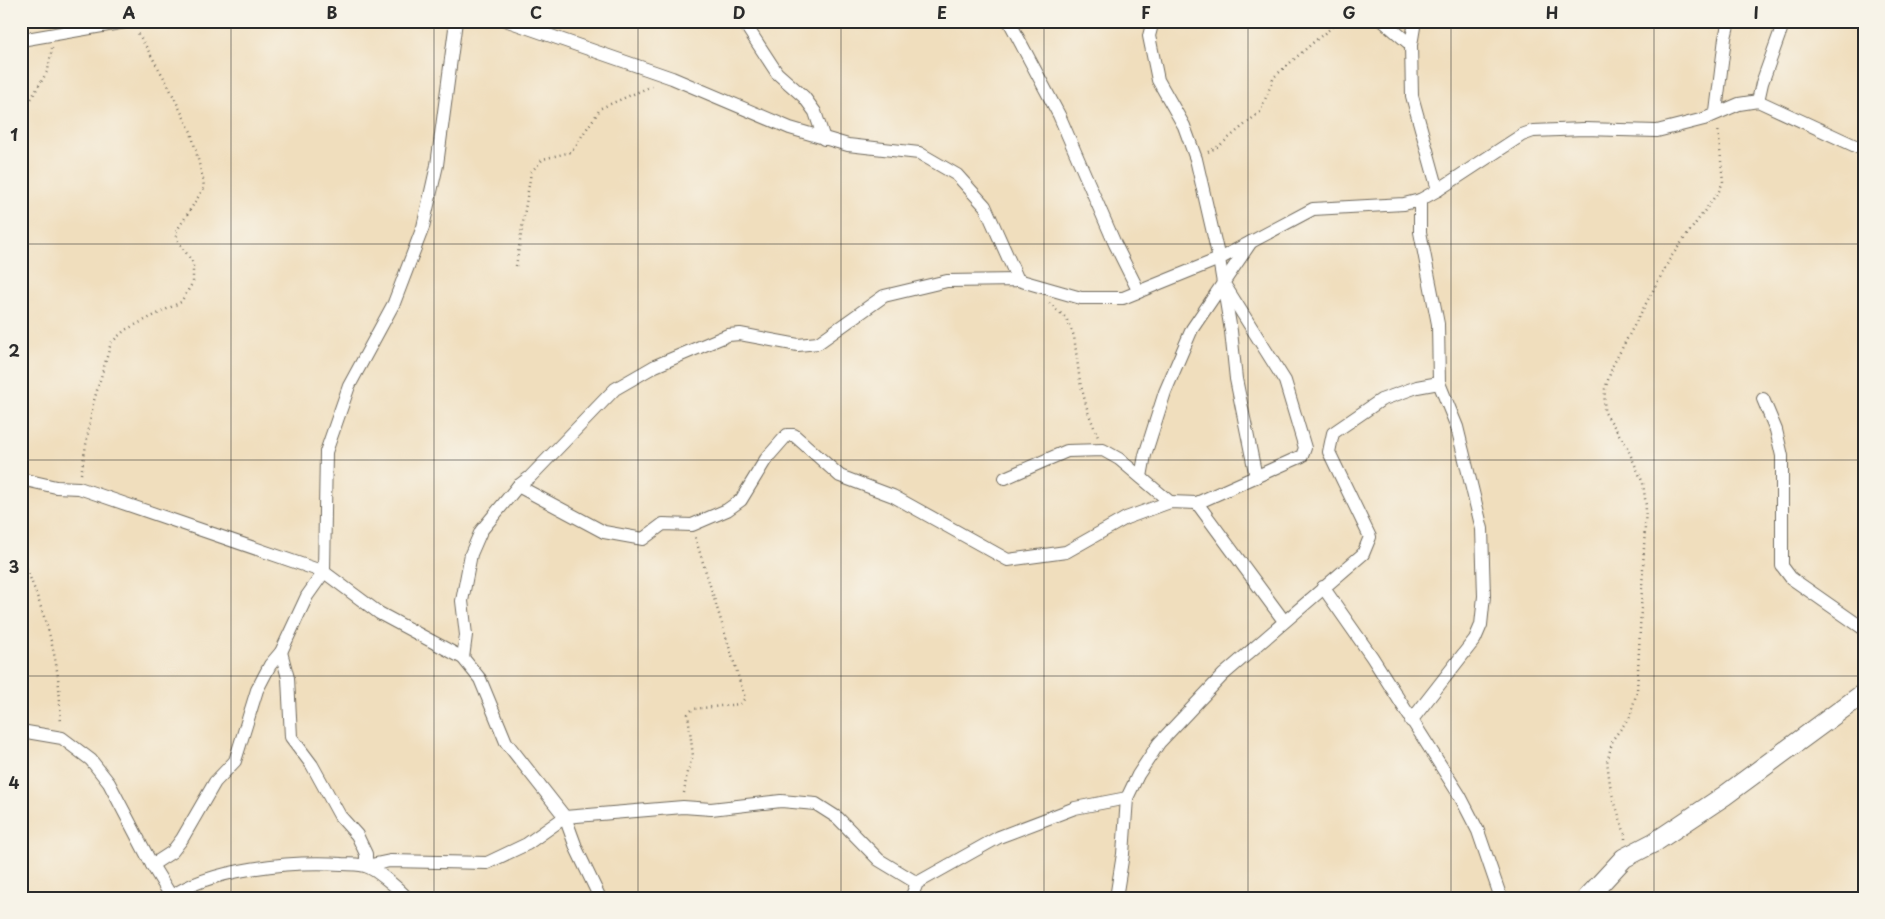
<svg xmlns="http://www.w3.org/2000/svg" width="1885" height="919" font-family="'Playpen Sans',sans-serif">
  <rect width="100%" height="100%" fill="#f7f3e8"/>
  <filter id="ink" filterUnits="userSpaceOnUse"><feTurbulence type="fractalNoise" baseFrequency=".02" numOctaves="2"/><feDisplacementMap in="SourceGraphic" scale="10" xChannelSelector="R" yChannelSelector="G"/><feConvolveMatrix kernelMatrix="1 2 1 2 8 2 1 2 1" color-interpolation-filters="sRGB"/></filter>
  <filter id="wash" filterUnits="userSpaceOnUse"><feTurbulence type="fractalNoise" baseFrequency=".0096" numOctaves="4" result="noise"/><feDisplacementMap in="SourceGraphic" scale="20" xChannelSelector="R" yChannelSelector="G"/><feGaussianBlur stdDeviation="1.12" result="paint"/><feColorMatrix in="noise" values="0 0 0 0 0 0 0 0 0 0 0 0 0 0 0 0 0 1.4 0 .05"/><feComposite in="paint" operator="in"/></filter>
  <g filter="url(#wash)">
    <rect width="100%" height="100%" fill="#f0debd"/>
  </g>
  <g filter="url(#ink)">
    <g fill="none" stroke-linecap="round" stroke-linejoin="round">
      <!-- street casing -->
      <g stroke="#706a5e" stroke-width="14">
        <g id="street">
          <polyline points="508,21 672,78 790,128 848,145 919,153 957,175 985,206 1018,280"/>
          <polyline points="743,21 777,73 804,97 815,112 824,139"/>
          <polyline points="1009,21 1059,115 1115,244 1139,292"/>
          <polyline points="1153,21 1149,36 1158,80 1184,126 1196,159 1219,259 1231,331 1236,379 1256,477"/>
          <polyline points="1383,21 1411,45"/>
          <polyline points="1415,21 1411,45 1412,96 1438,190"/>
          <polyline points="21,40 131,21"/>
          <polyline points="1758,101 1762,83 1782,27 1786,21"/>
          <polyline points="1716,112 1725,38 1729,21"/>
          <polyline points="1763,399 1776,430 1782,456 1782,566 1791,578 1864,629"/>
          <polyline points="1141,477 1145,455 1165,392 1192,329 1251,242"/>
          <polyline points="1005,478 1067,451 1103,450 1119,459 1170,502"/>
          <polyline points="21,479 56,487 79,488 324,572 379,613 463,658 480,679 506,742 565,817 577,850 600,898"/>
          <polyline points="518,486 530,477 615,389 655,366 728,335 740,334 798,345 818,343 884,296 947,281 1018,280 1081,298 1123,298 1219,259 1313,209 1404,204 1420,200 1438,190 1522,135 1533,131 1584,129 1657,131 1704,119 1739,104 1758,101 1864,150"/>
          <polyline points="1197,503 1284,621"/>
          <polyline points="1323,587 1372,657 1460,796 1478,831 1501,898"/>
          <polyline points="281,652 288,678 291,737 312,765 340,816 357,835 366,854 366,866 390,861 487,863 527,844 565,817 683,807 711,809 781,801 816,804 838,818 879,860 917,883"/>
          <polyline points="463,658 466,635 462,601 471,554 481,531 518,486 604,532 643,539 663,524 692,525 727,510 741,500 766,459 787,435 794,435 840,476 893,496 1008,560 1066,552 1126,518 1170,502 1197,503 1302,456 1305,448 1285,381 1224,284"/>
          <polyline points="1411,721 1475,639 1481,625 1484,596 1482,529 1457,427 1439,383 1438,324 1420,232 1420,200"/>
          <polyline points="21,731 62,738 91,760 109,783 152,865 171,896"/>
          <polyline points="152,865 172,852 182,839 215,782 235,761 257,690 270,665 281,652 307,596 324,572 326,452 349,386 394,303 423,227 437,165 456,21"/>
          <path d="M169 898C210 868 293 861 342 864 349 864 358 864 365 866 375 868 400 890 407 898"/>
          <polyline points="911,898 917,883 999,837 1075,808 1127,798"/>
          <polyline points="1116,898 1123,854 1127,798 1138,775 1159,743 1223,675 1363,554 1370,537 1329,452 1333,433 1381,400 1417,387 1439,383"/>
        </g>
      </g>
      <!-- secondary casing -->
      <g stroke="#706a5e" stroke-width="21">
        <polyline id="secondary" points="1587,898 1624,858 1655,842 1724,796 1864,693"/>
      </g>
      <!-- path -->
      <g stroke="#706a5e" stroke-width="2.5" stroke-dasharray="1 4" stroke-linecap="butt">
        <polyline points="21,116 48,70 52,48"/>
        <polyline points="1208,152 1219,146 1260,112 1274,77 1316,40 1340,21"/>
        <polyline points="516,266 531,172 543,159 571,152 601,108 652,86"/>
        <polyline points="1049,303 1066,318 1074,336 1080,382 1088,412 1098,437"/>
        <polyline points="81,474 93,404 111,343 125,330 181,302 193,282 193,263 178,241 176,232 204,188 203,179 191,132 167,83 138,33"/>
        <path d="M21 555C37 594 53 636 58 678 60 693 60 709 61 724"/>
        <polyline points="684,793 687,772 693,756 688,714 693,709 740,704 745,698 695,537"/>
        <polyline points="1625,839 1625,834 1611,791 1607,762 1613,739 1630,717 1637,691 1646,506 1643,483 1626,445 1604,411 1605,389 1613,365 1671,257 1719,191 1723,182 1718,128"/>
      </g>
      <!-- street -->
      <use href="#street" stroke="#fff" stroke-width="12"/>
      <!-- secondary -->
      <use href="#secondary" stroke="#fff" stroke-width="19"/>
    </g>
  </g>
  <!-- grid -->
  <path fill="none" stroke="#2b2b2b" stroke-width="1" stroke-opacity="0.55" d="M231 21V898M434 21V898M638 21V898M841 21V898M1044 21V898M1248 21V898M1451 21V898M1654 21V898M21 244H1864M21 460H1864M21 676H1864"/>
  <!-- margin -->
  <rect width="1885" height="919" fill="none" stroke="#f7f3e8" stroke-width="55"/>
  <rect x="28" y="28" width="1830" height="864" fill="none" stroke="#2b2b2b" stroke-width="2"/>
  <g font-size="16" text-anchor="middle" font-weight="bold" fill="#2b2b2b">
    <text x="129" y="19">A</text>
    <text x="332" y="19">B</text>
    <text x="536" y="19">C</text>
    <text x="739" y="19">D</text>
    <text x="942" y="19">E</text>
    <text x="1146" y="19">F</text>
    <text x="1349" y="19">G</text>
    <text x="1552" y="19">H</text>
    <text x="1756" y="19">I</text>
    <text x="14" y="141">1</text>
    <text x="14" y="357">2</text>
    <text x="14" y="573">3</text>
    <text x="14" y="789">4</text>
  </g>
</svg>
